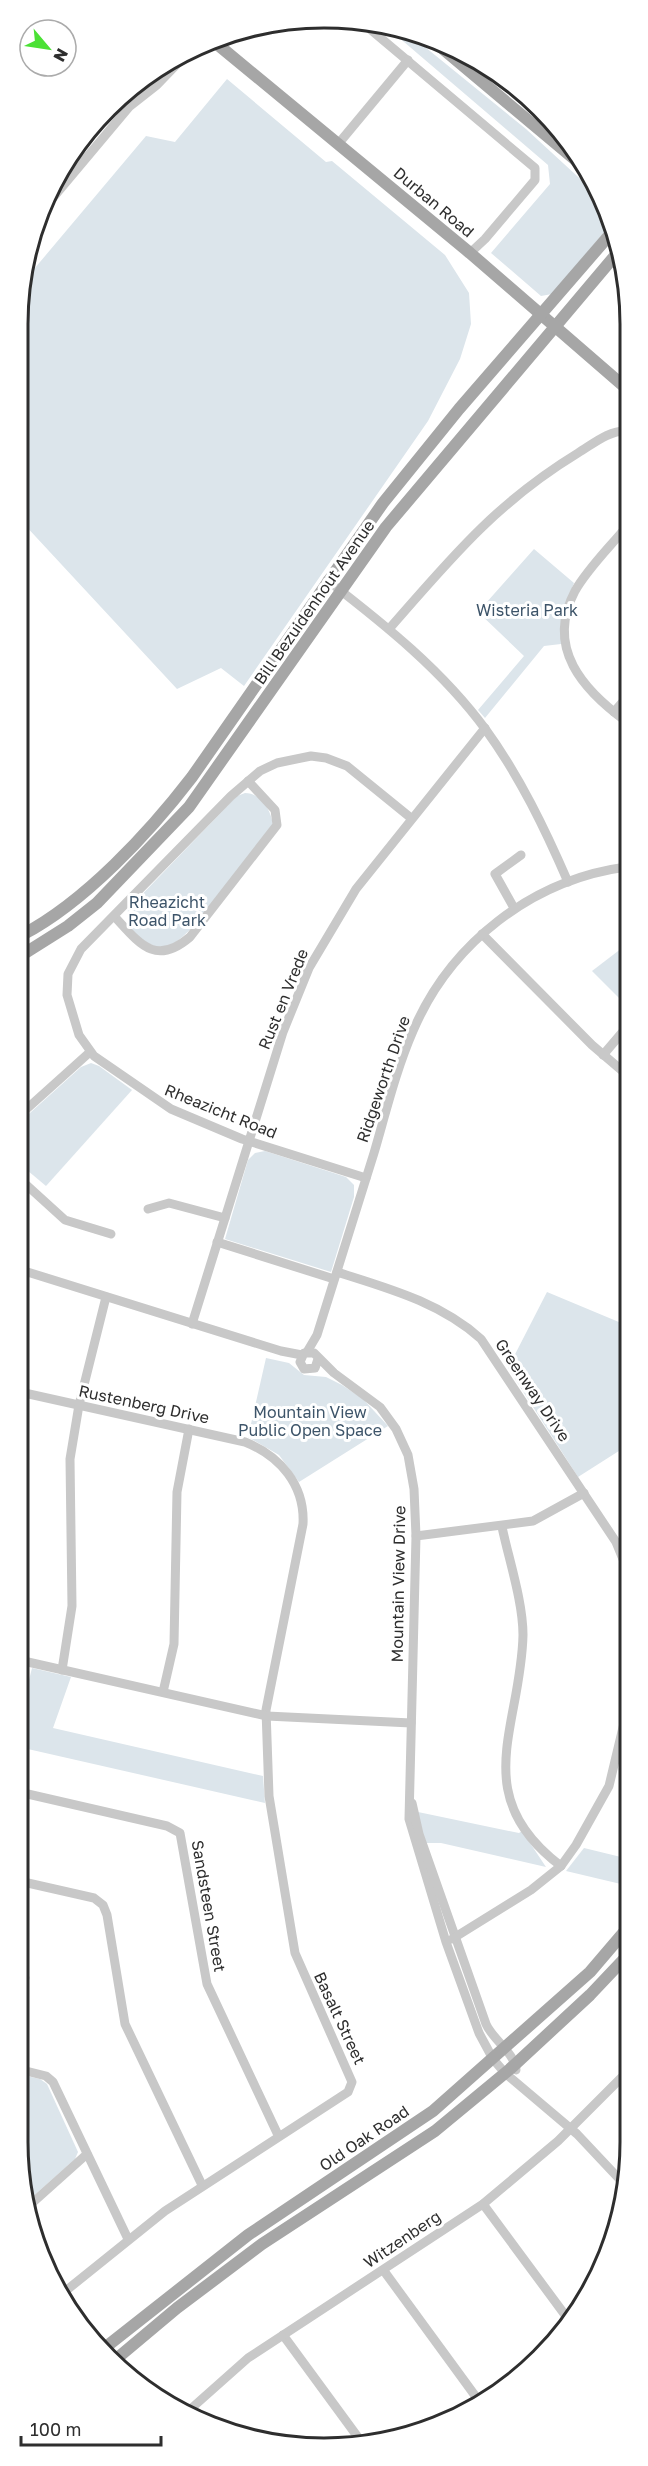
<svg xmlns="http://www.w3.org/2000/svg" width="648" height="2466" font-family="'Golos Text',sans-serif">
  <rect width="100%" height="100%" fill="#fff"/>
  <!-- green -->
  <g fill="#dce5eb">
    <polygon points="383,24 409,34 526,129 601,198 611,224 552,294 541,296 491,253 550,184 548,165"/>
    <polygon points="227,79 326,162 332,161 445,255 469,293 471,324 460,359 428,421 244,686 221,668 177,689 23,523 24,281 146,136 175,142"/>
    <polygon points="534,549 574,583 562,612 561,644 544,646 485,718 478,710 524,656 478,612"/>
    <path d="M245 793C261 793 271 810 273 825 253 850 194 938 168 946 152 951 136 936 127 923L128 909 237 796Z"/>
    <polygon points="626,945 626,1005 592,971"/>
    <polygon points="91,1063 99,1066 132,1090 46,1186 21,1165 21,1121 81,1067"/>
    <polygon points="265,1151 346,1177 354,1185 354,1197 331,1272 225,1239 248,1160 255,1153"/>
    <polygon points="547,1292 626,1325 625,1453 622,1449 578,1477 508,1368"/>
    <polygon points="266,1358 289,1363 304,1375 326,1377 342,1385 363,1399 388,1426 299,1482 279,1455 248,1437"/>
    <polygon points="32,1668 71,1677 53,1728 263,1776 265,1803 19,1747 19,1720"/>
    <polygon points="418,1812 519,1833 522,1831 546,1867 441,1843 425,1843"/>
    <polygon points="584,1848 625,1858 625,1885 566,1871"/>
    <polygon points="18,2074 40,2079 47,2084 78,2152 75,2159 29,2200 18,2142"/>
  </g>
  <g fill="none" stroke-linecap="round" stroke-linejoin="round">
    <!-- minor -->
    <g stroke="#c8c8c8" stroke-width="9">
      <polyline points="364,24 535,168 535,180 485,239 470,253"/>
      <polyline points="143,91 161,67"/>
      <polyline points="339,143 408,60"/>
      <polyline points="51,200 129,107 157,85 183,58"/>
      <path d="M327 580C384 624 443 671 486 730 520 777 545 829 568 882"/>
      <path d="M389 629C451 558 496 503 578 453 593 444 609 430 627 431"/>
      <polyline points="614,712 627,697"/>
      <path d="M627 722C583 690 545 648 575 591 588 568 610 547 627 526"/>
      <polyline points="514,908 495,874 521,855"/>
      <path d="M114 916C139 943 155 967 190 937L277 825 275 810 248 781"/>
      <polyline points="482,934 592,1045 626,1074"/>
      <polyline points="603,1055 626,1028"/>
      <polyline points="21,1114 90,1052"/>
      <polyline points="366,1178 242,1139 171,1109 94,1056 79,1035 67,995 68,974 81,949 231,796 260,771 277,763 311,756 326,758 347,766 411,818"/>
      <polyline points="21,1180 65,1220 111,1234"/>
      <polyline points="148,1209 169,1203 225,1218"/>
      <polyline points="217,1242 334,1279"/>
      <polyline points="21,1270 281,1351 302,1355"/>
      <path d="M337 1272C387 1288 440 1302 481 1339L616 1542 625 1564"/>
      <polyline points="192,1324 283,1032 309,968 356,889 485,728"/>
      <path d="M307 1352 317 1335C336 1274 355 1214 374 1153 386 1112 396 1070 413 1031 450 944 531 880 626 867"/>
      <polyline points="318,1359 315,1368 304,1369 300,1362 304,1353 314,1353 334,1373 380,1407 396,1429 408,1455 414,1489 416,1536 409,1819 446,1942 479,2033 493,2059 505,2073 577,2134 624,2184"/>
      <path d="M20 1392 245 1442C280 1456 305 1485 303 1524L266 1710 269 1796 295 1953 352 2082 348 2092 165 2211 63 2293"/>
      <path d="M502 1527C509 1560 523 1602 523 1635 521 1727 467 1795 561 1866"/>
      <polyline points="416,1536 533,1521 584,1493"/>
      <polyline points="19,1660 267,1716 411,1723"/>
      <polyline points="62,1670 72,1606 70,1459 79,1405 106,1297"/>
      <polyline points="163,1692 174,1644 177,1492 189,1429"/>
      <polyline points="19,1792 167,1826 180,1833 207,1984 278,2135"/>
      <path d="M412 1803 419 1834 486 2024C493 2040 515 2053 516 2070"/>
      <polyline points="19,1881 94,1898 103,1905 107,1915 125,2024 202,2185"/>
      <polyline points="452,1939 531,1890 561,1866 576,1845 609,1786 625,1719"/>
      <polyline points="19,1973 25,1978"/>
      <polyline points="18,2069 46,2076 53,2082 128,2239"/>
      <polyline points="483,2204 568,2319"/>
      <polyline points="30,2205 87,2154"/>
      <polyline points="384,2271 479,2401"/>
      <polyline points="283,2335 360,2440"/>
      <polyline points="185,2414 248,2358 483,2204 558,2141 624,2075"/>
    </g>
    <!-- major -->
    <g stroke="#a6a6a6" stroke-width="12">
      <polyline points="217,44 470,253 627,389"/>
      <polyline points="437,44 579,163"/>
      <polyline points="452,52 481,62"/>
      <path d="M22 935C85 902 149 833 192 777L383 503 459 409 613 231"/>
      <polyline points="22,955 68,926 97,903 189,807 386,527 619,251"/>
      <polyline points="102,2350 248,2235 433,2111 590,1972 625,1931"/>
      <polyline points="115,2360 177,2308 262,2244 435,2131 510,2069 590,1995 625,1958"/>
    </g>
  </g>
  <g text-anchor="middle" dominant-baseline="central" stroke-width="6" stroke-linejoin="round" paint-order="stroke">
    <!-- street labels -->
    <g font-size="16" fill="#2e2e2e" stroke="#fff">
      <text transform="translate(434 202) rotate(40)">Durban Road</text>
      <text transform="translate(314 602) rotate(-55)">Bill Bezuidenhout Avenue</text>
      <text transform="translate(283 999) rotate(-68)">Rust en Vrede</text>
      <text transform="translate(383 1079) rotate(-71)">Ridgeworth Drive</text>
      <text transform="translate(221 1111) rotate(22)">Rheazicht Road</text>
      <text transform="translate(533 1390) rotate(56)">Greenway Drive</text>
      <text transform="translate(144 1404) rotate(12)">Rustenberg Drive</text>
      <text transform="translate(398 1584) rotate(-89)">Mountain View Drive</text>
      <text transform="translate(209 1906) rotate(80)">Sandsteen Street</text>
      <text transform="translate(340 2018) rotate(65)">Basalt Street</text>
      <text transform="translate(364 2138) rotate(-34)">Old Oak Road</text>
      <text transform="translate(402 2239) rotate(-34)">Witzenberg</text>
    </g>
    <!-- park labels -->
    <g font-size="16" fill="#3d5469" stroke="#fff">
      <text x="527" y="610">Wisteria Park</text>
      <text x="167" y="902">Rheazicht<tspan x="167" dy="18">Road Park</tspan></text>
      <text x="310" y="1412">Mountain View<tspan x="310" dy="18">Public Open Space</tspan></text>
    </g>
  </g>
  <!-- crop -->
  <path d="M0 0H648V2466H0ZM324 28H324A296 296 0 0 1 620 324V2142A296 296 0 0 1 324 2438H324A296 296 0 0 1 28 2142V324A296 296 0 0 1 324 28Z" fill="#fff" fill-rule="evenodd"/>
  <path fill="none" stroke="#2e2e2e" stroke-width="3" d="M324 28H324A296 296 0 0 1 620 324V2142A296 296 0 0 1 324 2438H324A296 296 0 0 1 28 2142V324A296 296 0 0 1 324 28Z"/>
  <!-- north arrow -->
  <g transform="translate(48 48) rotate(119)"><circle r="28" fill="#ffffff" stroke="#ababab" stroke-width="1.5"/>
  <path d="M0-4.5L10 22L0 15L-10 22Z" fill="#4be135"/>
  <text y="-9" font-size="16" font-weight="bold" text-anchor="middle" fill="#2e2e2e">N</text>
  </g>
  <!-- scale -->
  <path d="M21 2436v9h140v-9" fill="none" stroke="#2e2e2e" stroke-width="3"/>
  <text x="30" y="2436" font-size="18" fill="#2e2e2e" stroke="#ffffff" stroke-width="4.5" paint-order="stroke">100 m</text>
</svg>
